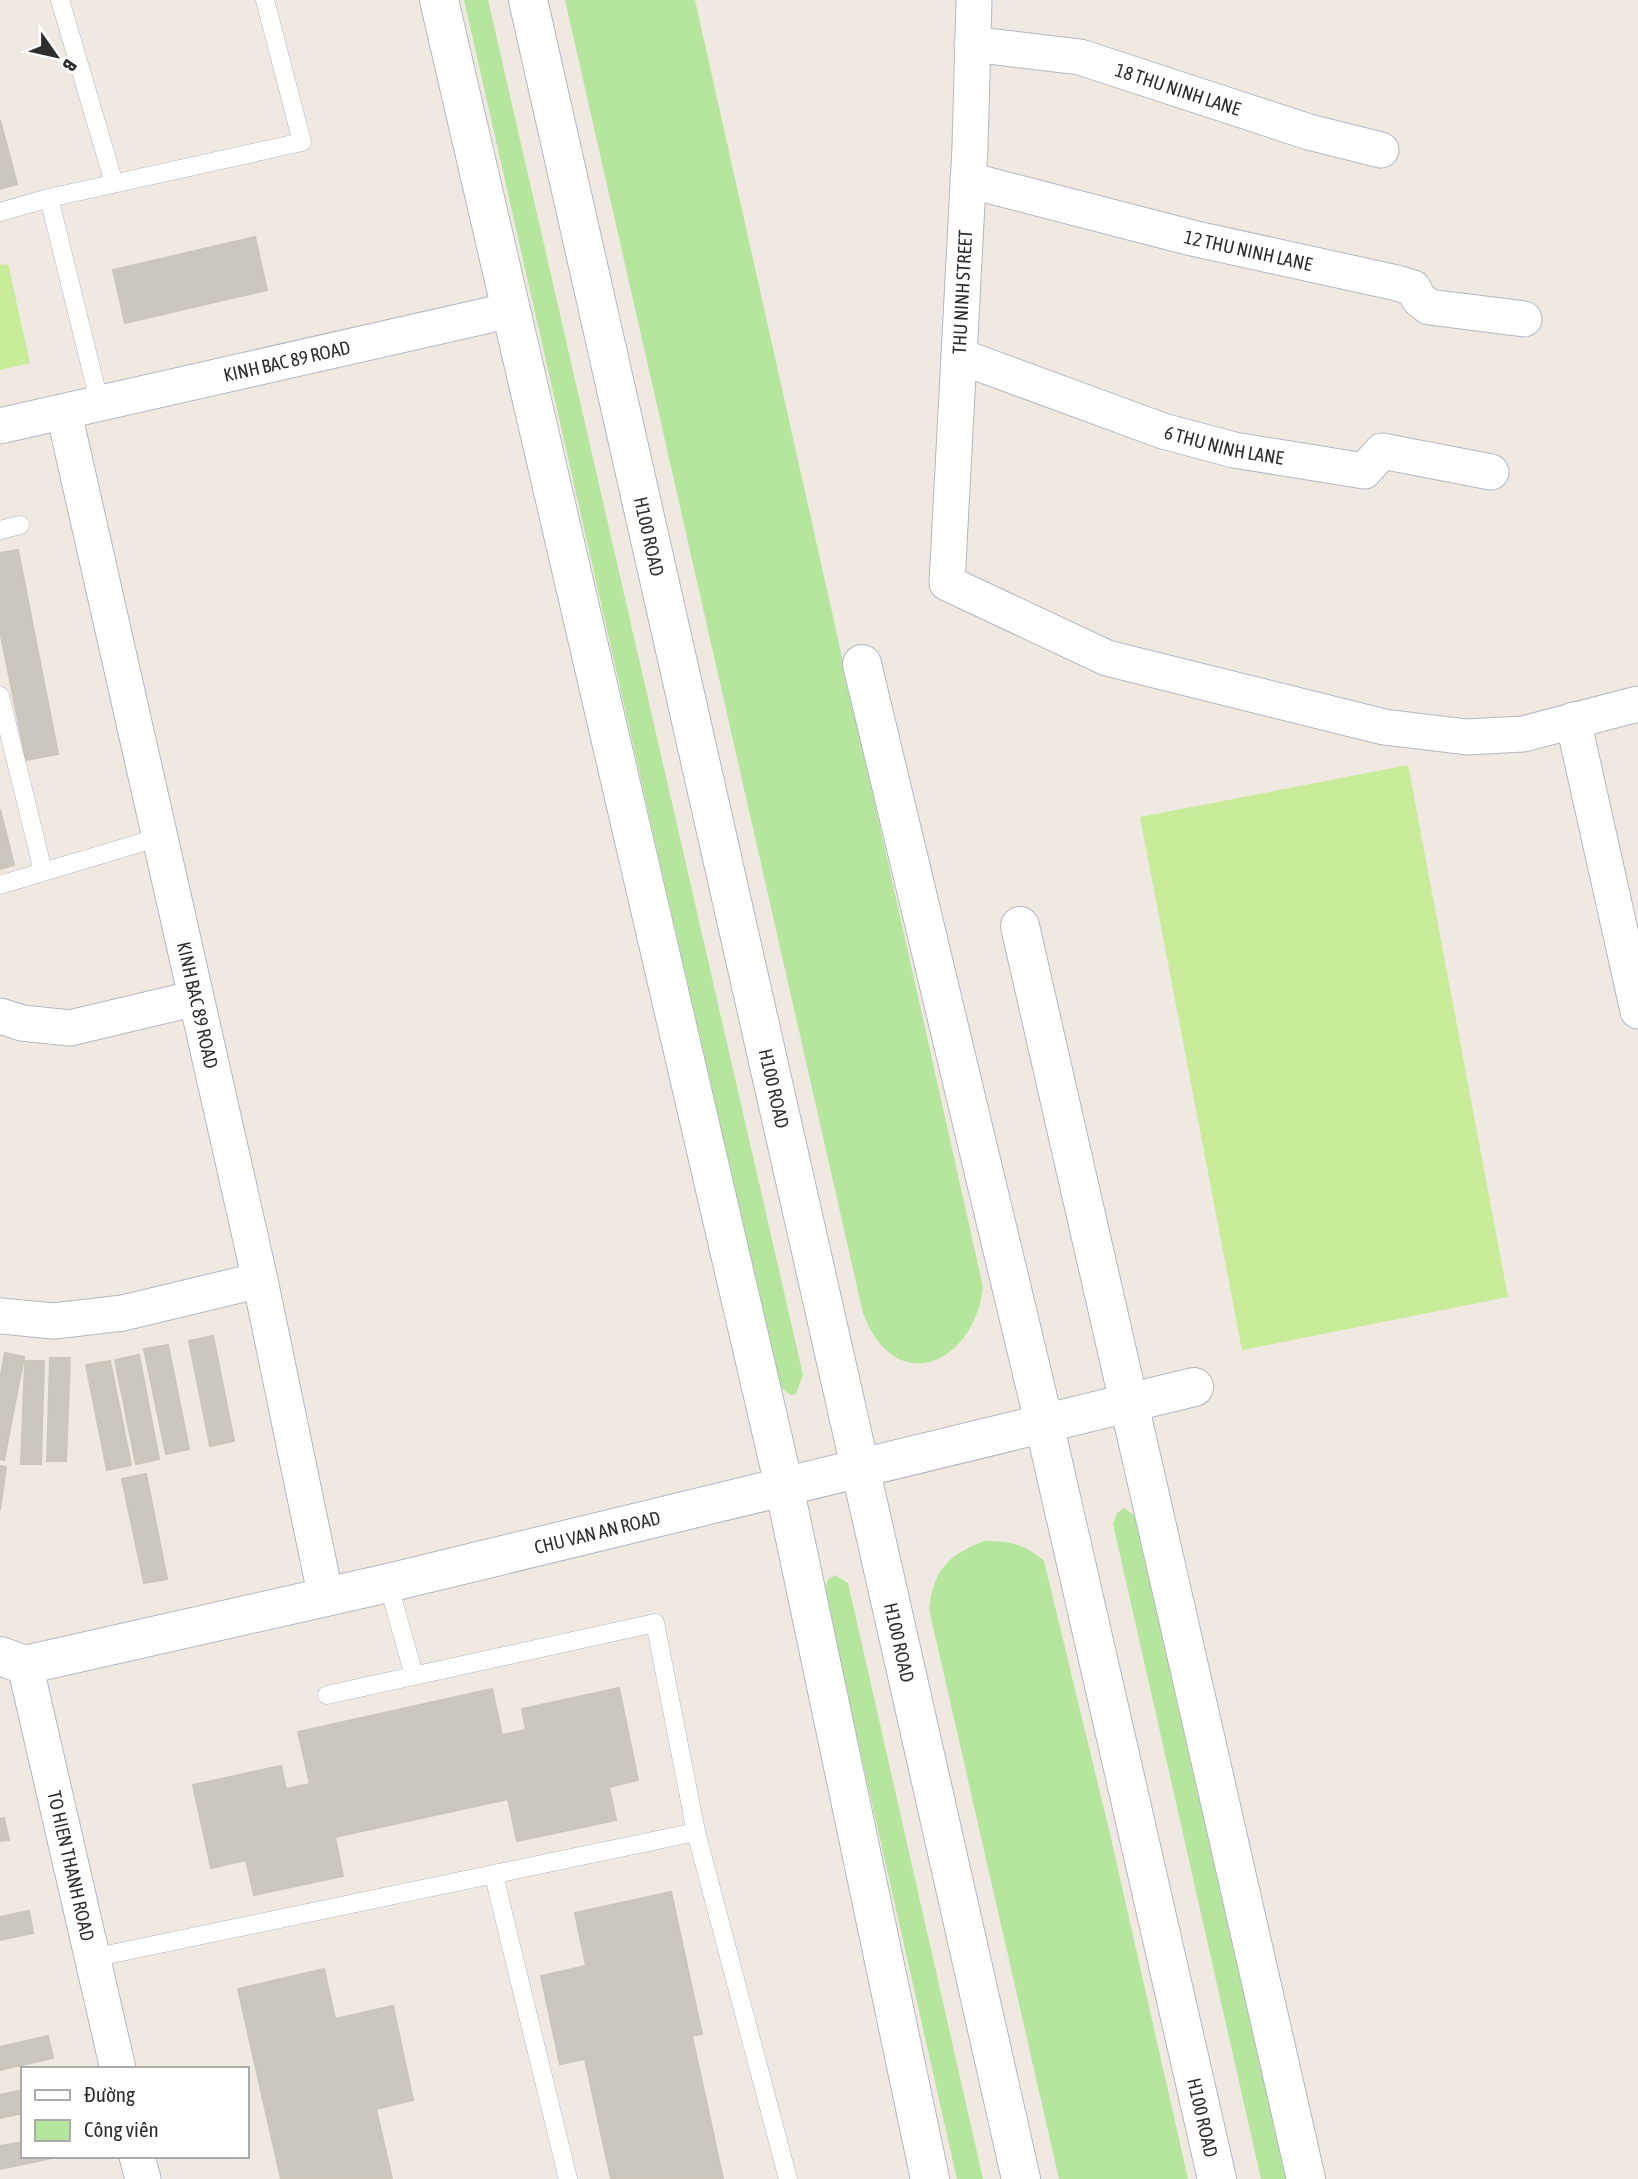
<svg xmlns="http://www.w3.org/2000/svg" width="1638" height="2179" font-family="'Asap Condensed',sans-serif">
  <rect width="100%" height="100%" fill="#efe9e1"/>
  <!-- green -->
  <g fill="#b6e59e">
    <polygon points="464,0 488,0 803,1375 796,1394 791,1395 779,1387"/>
    <path d="M565 0H695L983 1287C975 1362 896 1401 863 1313Z"/>
    <polygon points="1124,1508 1137,1517 1287,2179 1261,2179 1113,1524 1117,1513"/>
    <path d="M984 1541C1009 1541 1025 1544 1044 1561L1110 1834 1188 2179H1059L929 1609C934 1569 947 1556 984 1541Z"/>
    <polygon points="835,1575 848,1583 983,2179 957,2179 824,1591 828,1580"/>
  </g>
  <!-- pitch -->
  <g fill="#c9ec9a">
    <polygon points="8,264 30,363 0,370 0,265"/>
    <polygon points="1408,765 1508,1297 1242,1350 1140,817"/>
  </g>
  <!-- building -->
  <g fill="#cbc7bf" stroke="#cbc5ba" stroke-width="2">
    <polygon points="0,120 17,184 0,189"/>
    <polygon points="255,237 267,290 125,323 113,270"/>
    <polygon points="18,550 58,754 26,760 0,631 0,553"/>
    <polygon points="0,809 14,865 0,869"/>
    <polygon points="213,1336 234,1441 210,1446 189,1341"/>
    <polygon points="168,1345 189,1449 166,1454 144,1349"/>
    <polygon points="5,1353 24,1357 4,1460 0,1459 0,1380"/>
    <polygon points="139,1355 159,1459 136,1464 115,1360"/>
    <polygon points="50,1358 70,1358 66,1461 47,1461"/>
    <polygon points="25,1361 44,1361 41,1464 21,1464"/>
    <polygon points="110,1361 131,1465 107,1470 86,1365"/>
    <polygon points="0,1466 6,1467 0,1510"/>
    <polygon points="146,1474 167,1579 144,1583 122,1479"/>
    <polygon points="619,1688 638,1780 609,1787 616,1820 517,1841 508,1799 335,1837 343,1876 254,1895 246,1860 211,1868 193,1785 281,1766 286,1789 310,1784 298,1732 492,1689 502,1735 526,1730 522,1709"/>
    <polygon points="4,1818 9,1840 0,1841 0,1819"/>
    <polygon points="671,1892 702,2034 692,2036 723,2179 611,2179 585,2059 560,2064 541,1976 586,1966 575,1913"/>
    <polygon points="29,1911 33,1933 0,1940 0,1917"/>
    <polygon points="324,1969 335,2019 393,2006 413,2100 376,2109 392,2179 281,2179 238,1989"/>
    <polygon points="48,2036 53,2058 0,2070 0,2047"/>
    <polygon points="23,2090 23,2113 0,2118 0,2095"/>
    <polygon points="23,2142 23,2156 62,2156 0,2169 0,2146"/>
  </g>
  <g fill="none" stroke-linecap="round" stroke-linejoin="round">
    <!-- service casing -->
    <g stroke="#b4b7c1" stroke-width="19">
      <g id="service">
        <polyline points="60,0 114,183"/>
        <polyline points="49,198 100,405"/>
        <polyline points="0,212 49,198 302,142 265,0"/>
        <polyline points="0,530 20,525"/>
        <polyline points="0,696 43,871"/>
        <polyline points="0,885 160,837"/>
        <polyline points="388,1583 414,1675"/>
        <polyline points="327,1695 655,1623 696,1832"/>
        <polyline points="494,1876 568,2179"/>
        <polyline points="92,1958 696,1832 788,2179"/>
      </g>
    </g>
    <!-- minor casing -->
    <g stroke="#b4b7c1" stroke-width="37">
      <g id="minor">
        <polyline points="974,0 970,147 947,583 1107,658 1384,727 1467,737 1523,734 1638,704"/>
        <path id="s1" d="M972 44 1080 57 1309 132 1381 150"/>
        <path id="s2" d="M968 180 1192 238 1397 283 1413 288 1419 299 1429 307 1524 319"/>
        <path id="s3" d="M959 356 1163 431 1234 450 1364 471 1382 451 1491 472"/>
        <path id="s4" d="M64 413 260 1280 326 1598"/>
        <path id="s5" d="M0 426 511 310"/>
        <polyline points="1573,720 1638,1011"/>
        <polyline points="0,1016 22,1023 70,1028 196,998"/>
        <polyline points="0,1316 54,1321 123,1313 260,1280"/>
        <path id="s6" d="M25 1665 118 2069"/>
        <polyline points="137,2156 143,2179"/>
      </g>
    </g>
    <!-- tertiary casing -->
    <g stroke="#b4b7c1" stroke-width="40">
      <g id="tertiary">
        <path id="s7" d="M0 1656 25 1665 388 1583 1194 1387"/>
      </g>
    </g>
    <!-- secondary casing -->
    <g stroke="#b4b7c1" stroke-width="40">
      <g id="secondary">
        <polyline points="439,0 784,1486 930,2179"/>
        <path id="s8" d="M528 0 1021 2179"/>
        <path id="s9" d="M862 664 1044 1423 1217 2179"/>
        <polyline points="1020,926 1306,2179"/>
      </g>
    </g>
    <!-- service -->
    <use href="#service" stroke="#fff" stroke-width="18"/>
    <!-- minor -->
    <use href="#minor" stroke="#fff" stroke-width="35"/>
    <!-- tertiary -->
    <use href="#tertiary" stroke="#fff" stroke-width="38"/>
    <!-- secondary -->
    <use href="#secondary" stroke="#fff" stroke-width="38"/>
  </g>
  <g text-anchor="middle" dominant-baseline="central" stroke-width="5" stroke-linejoin="round" paint-order="stroke">
    <!-- street labels -->
    <g font-size="19" fill="#2e2e2e" stroke="#fff">
      <text stroke="none"><textPath href="#s1" startOffset="212">18 THU NINH LANE</textPath></text>
      <text stroke="none"><textPath href="#s2" startOffset="289">12 THU NINH LANE</textPath></text>
      <text transform="translate(962 292) rotate(-87)">THU NINH STREET</text>
      <text stroke="none"><textPath href="#s5" startOffset="294">KINH BAC 89 ROAD</textPath></text>
      <text stroke="none"><textPath href="#s3" startOffset="280">6 THU NINH LANE</textPath></text>
      <text stroke="none"><textPath href="#s8" startOffset="550">H100 ROAD</textPath></text>
      <text stroke="none"><textPath href="#s4" startOffset="607">KINH BAC 89 ROAD</textPath></text>
      <text stroke="none"><textPath href="#s8" startOffset="1116">H100 ROAD</textPath></text>
      <text stroke="none"><textPath href="#s7" startOffset="614">CHU VAN AN ROAD</textPath></text>
      <text stroke="none"><textPath href="#s8" startOffset="1684">H100 ROAD</textPath></text>
      <text stroke="none"><textPath href="#s6" startOffset="206">TO HIEN THANH ROAD</textPath></text>
      <text stroke="none"><textPath href="#s9" startOffset="1493">H100 ROAD</textPath></text>
    </g>
  </g>
  <!-- legend -->
  <rect x="21" y="2067" width="228" height="91" fill="#ffffff" stroke="#ababab" stroke-width="2"/>
  <rect x="35" y="2090" width="35" height="10" fill="#ffffff" stroke="#ababab" stroke-width="2"/>
  <text x="84" y="2102" font-size="21" fill="#2e2e2e">Đường</text>
  <rect x="35" y="2120" width="35" height="21" fill="#b6e59e" stroke="#ababab" stroke-width="2"/>
  <text x="84" y="2137" font-size="21" fill="#2e2e2e">Công viên</text>
  <!-- north arrow -->
  <g transform="translate(56 56) rotate(124)" stroke="#ffffff" stroke-width="5" paint-order="stroke">
  <path d="M0-5L12 26L0 18L-12 26Z" fill="#2e2e2e"/>
  <text y="-10" font-size="19" font-weight="bold" text-anchor="middle" fill="#2e2e2e">B</text>
  </g>
</svg>
